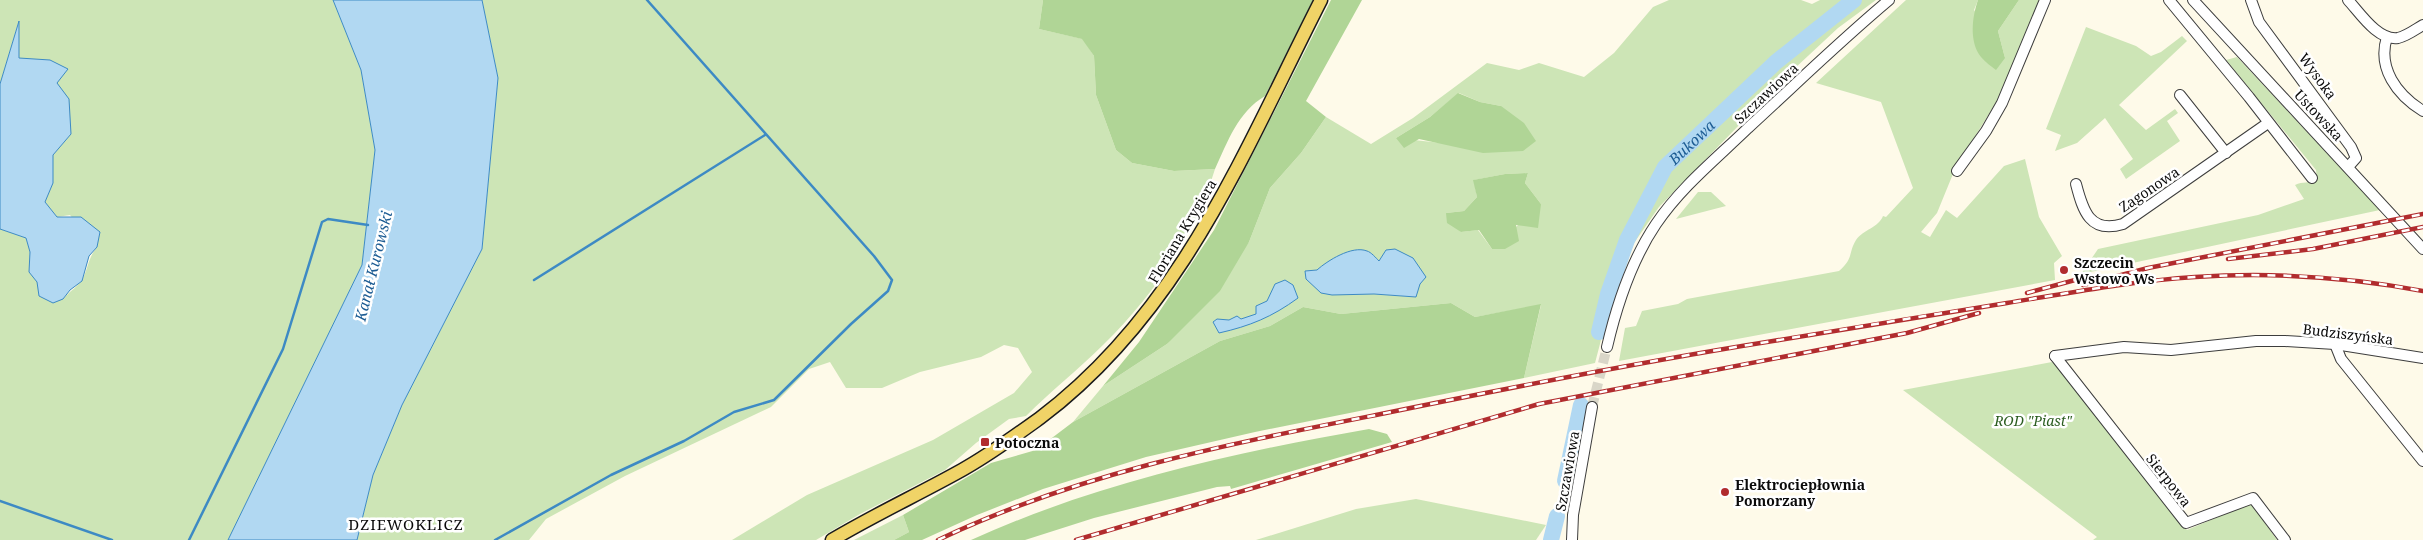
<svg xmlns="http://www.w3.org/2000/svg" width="2423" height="540" font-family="'Noto Serif',serif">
  <rect width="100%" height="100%" fill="#fefae9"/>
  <!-- green -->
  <g fill="#cde5b6" fill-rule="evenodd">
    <path d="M0 0H333L361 70 375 150 362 265 228 540H0V229L26 238 30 252 29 272 38 282 39 296 63 299C69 292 76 288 81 281 88 272 87 259 97 247L70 215 57 217 45 202 53 183V155L71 134 50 60 19 59 18 24 0 84Z"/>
    <path d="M482 0H1043L1039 29 1083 39 1094 56 1096 95 1116 150 1132 163 1174 171 1215 169C1195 235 1153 296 1104 344 1079 369 1051 391 1026 416L1009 419 976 443 945 470 860 514 816 540H732L807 495 933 440 1014 393 1032 372 1018 348 1004 345 981 357 920 372 882 388H846L830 362 809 369 771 407 625 476 546 519 529 540H357L373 475 402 405 482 249 498 78Z"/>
    <path d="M1669 0H1801L1812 4 1820 0H1876L1838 28 1794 69 1659 207 1634 243 1613 294 1595 363 1524 378 1541 305 1475 317 1451 303 1341 314 1303 307 1270 326 1220 341 1073 422 1103 386 1167 344 1249 242 1270 188 1301 153 1326 117 1371 144 1413 118 1487 63 1519 70 1539 63 1584 77 1614 53 1653 7ZM1459 93 1480 102 1501 106 1450 144 1396 138 1430 117ZM1528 173 1525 183 1541 204 1492 249 1478 230 1461 232 1446 213 1464 211 1477 197 1474 180 1505 174ZM1367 251 1416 297 1374 294 1305 271 1317 270Z"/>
    <path d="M1906 0H1978L1974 10 2005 58 1998 31 2019 0H2039L1998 99 1955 169 1937 213 1921 232 1930 237 1946 210 1957 218 2004 166 2025 159 2039 217 2062 256 2054 263 2055 280 1619 361 1625 328 1636 326 1642 311 1678 304 1687 299 1839 271C1854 258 1848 253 1856 240 1864 229 1878 228 1883 216L1886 217 1913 188 1881 102 1816 83Z"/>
    <polygon points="2086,27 2136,46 2151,56 2161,52 2182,36 2187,41 2119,105 2146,130 2175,109 2178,113 2167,121 2180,141 2126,179 2120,169 2133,159 2105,118 2077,143 2055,151 2061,135 2046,129"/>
    <path d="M2237 57 2380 210 2081 274 2098 249 2258 215 2304 199 2295 185C2303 181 2309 184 2317 179L2316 170 2226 60Z"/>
    <polygon points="1698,192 1711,192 1726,206 1676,219"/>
    <polygon points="2052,362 2063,372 2187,530 2251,503 2277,540 2093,540 2097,537 1903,390"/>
    <polygon points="1416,499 1546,525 1536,540 1256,540 1356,509"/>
    <polygon points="903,515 909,532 894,540 854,540"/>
  </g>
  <!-- forest -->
  <g fill="#b0d596">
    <path d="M1043 0H1313L1265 96C1238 112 1228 141 1215 169L1174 171 1132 163 1116 150 1096 95 1094 56 1082 39 1039 29Z"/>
    <polygon points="1331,0 1362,0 1306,101 1326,117 1301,153 1270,188 1249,242 1220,291 1167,344 1103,386 1139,342 1214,230"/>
    <path d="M1978 0H2019L1998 31 2005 58 1996 70C1991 66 1985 62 1981 57 1969 42 1972 17 1978 0Z"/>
    <polygon points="1458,93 1480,102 1501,106 1524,123 1536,141 1523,151 1483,153 1419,139 1404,148 1396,138 1430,117"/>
    <polygon points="1528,173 1525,183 1541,204 1538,228 1516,225 1519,241 1505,249 1492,249 1479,230 1461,232 1447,223 1446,213 1464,211 1477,197 1473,180 1505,174"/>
    <polygon points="1451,303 1475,317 1541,304 1524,378 1255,432 1146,457 1043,489 977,515 922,540 894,540 909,532 903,515 991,463 1036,450 1073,422 1220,341 1270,326 1303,307 1341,314"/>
    <path d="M1369 429 1387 434 1392 442 1231 489 1230 486 1217 487 1094 518 1025 540H971C1097 483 1232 453 1369 429Z"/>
  </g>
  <!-- water -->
  <g fill="#b1d8f2" stroke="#3d8ac4">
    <polygon points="333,0 482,0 498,78 482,249 402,405 373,475 357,540 228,540 362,265 375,150 361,70"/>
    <polygon points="19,21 19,58 50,60 68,69 57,83 69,99 71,134 53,155 53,183 45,202 57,217 81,217 100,232 97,247 89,256 82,281 70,290 63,299 53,303 39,296 37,282 29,272 30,252 26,238 0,229 0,84"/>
    <path d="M1395 249 1413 258 1426 277 1420 284 1416 297 1374 294 1332 295 1321 293 1306 279 1305 271 1317 270C1327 261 1352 245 1367 251 1371 252 1376 258 1379 261L1386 250Z"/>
    <path d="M1285 280 1293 285 1298 298C1272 317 1250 326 1219 333L1213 322 1217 319 1229 320 1237 316 1241 319 1256 314V306L1267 301 1275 284Z"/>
  </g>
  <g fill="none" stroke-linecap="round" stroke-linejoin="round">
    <!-- stream -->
    <g stroke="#3d8ac4" stroke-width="2.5">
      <polyline points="534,280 765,135"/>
      <polyline points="0,501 112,540"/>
      <polyline points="189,540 283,349 322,222 328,219 368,225"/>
      <polyline points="495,540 611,475 684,441 734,412 774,400 851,324 888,291 892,280 874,256 647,0"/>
    </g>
    <!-- river -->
    <g stroke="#b1d8f2" stroke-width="16">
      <path id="s1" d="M1599 332 1608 294 1627 240 1665 167 1776 62 1854 0"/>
      <polyline points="1565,481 1581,405"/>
      <polyline points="1551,540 1557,516"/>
    </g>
    <!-- minor-tunnel -->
    <polyline stroke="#d9d6c8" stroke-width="10" stroke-dasharray="10 5" stroke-linecap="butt" points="1592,407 1607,347"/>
    <!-- minor casing -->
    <g stroke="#3d3d3d" stroke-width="12">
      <g id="minor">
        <polyline points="2169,0 2249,97 2312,178"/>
        <polyline points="2193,0 2423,249"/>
        <polyline points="2251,0 2259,22 2351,147 2356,158 2348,167"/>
        <path d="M2348 0C2360 13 2378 41 2398 38 2407 36 2416 29 2423 25"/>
        <path d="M2387 37C2377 68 2397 95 2423 111"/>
        <polyline points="2180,95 2226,153"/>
        <polyline points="1957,171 1986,131 2002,103 2045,0"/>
        <path d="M2076 184C2083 211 2090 234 2123 224L2268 123"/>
        <polyline points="2335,344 2341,359 2423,461"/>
        <path d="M1607 347C1617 304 1631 261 1656 224 1681 187 1716 159 1748 128 1795 85 1840 41 1889 0"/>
        <polyline points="2055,356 2124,347 2171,350 2256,341 2285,341 2335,344 2423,358"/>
        <polyline points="2055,356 2186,523 2253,498 2285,540"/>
        <polyline points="1572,540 1573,515 1592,407"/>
      </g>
    </g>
    <!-- major casing -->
    <g stroke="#1b1b1b" stroke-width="15">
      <path id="major" d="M832 540C874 515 919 494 962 470 989 455 1015 436 1040 418 1182 311 1243 153 1321 0"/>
    </g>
    <!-- minor -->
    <use href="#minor" stroke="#fff" stroke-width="10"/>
    <!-- major -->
    <use href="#major" stroke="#f0d367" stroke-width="12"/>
    <!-- rail casing -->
    <g stroke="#b12c2e" stroke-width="4.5">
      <g id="rail">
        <polyline points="2228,259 2313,249 2423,227"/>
        <polyline points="2083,285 2148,268 2423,214"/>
        <polyline points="2027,293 2090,276"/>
        <path d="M938 540C1079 473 1224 445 1376 415 1508 388 1640 362 1773 341 1851 328 1929 315 2007 303 2069 293 2132 281 2195 277 2272 272 2348 277 2423 291"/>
        <polyline points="1076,540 1539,404 1907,333 1979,313"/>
      </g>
    </g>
    <!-- rail -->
    <use href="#rail" stroke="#fff" stroke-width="2.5" stroke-dasharray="8" stroke-linecap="butt"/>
  </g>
  <!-- markers -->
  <g fill="#b12c2e" stroke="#fff" stroke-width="2">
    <circle cx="2064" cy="270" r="5"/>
    <rect x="980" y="437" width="10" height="10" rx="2.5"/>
    <circle cx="1725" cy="492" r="5"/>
  </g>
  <g text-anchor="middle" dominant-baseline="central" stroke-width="5" stroke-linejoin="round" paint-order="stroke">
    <!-- street labels -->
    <g font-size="14" fill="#0a0a0a" stroke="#fff">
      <text transform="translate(2318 76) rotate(54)">Wysoka</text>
      <text transform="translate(1766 93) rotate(-43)">Szczawiowa</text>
      <text transform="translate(2319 115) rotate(47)">Ustowska</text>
      <text transform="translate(2149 189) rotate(-34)">Zagonowa</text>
      <text transform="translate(1182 231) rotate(-59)">Floriana Krygiera</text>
      <text transform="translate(2348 334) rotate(7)">Budziszyńska</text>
      <text transform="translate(1567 471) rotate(-80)">Szczawiowa</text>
      <text transform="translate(2169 480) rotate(52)">Sierpowa</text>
    </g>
    <!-- poi labels -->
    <g font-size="14" font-weight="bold" fill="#0a0a0a" stroke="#fff" text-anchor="start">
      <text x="2074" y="262">Szczecin<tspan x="2074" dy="16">Wstowo Ws</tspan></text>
      <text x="995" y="442">Potoczna</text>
      <text x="1735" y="484">Elektrociepłownia<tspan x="1735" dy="16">Pomorzany</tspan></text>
    </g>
    <!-- park labels -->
    <g font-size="14" font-style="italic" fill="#2b5d20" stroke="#fff">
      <text x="2033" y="420">ROD "Piast"</text>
    </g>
    <!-- water labels -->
    <g font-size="15" font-style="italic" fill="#1c5c93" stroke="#fff">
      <text stroke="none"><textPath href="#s1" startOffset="215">Bukowa</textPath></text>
      <text transform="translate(373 266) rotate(-76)">Kanał Kurowski</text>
    </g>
    <!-- neighbourhood labels -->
    <g font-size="15" letter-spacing="1" fill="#0a0a0a" stroke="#fff">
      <text x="406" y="524">DZIEWOKLICZ</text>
    </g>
  </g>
</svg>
